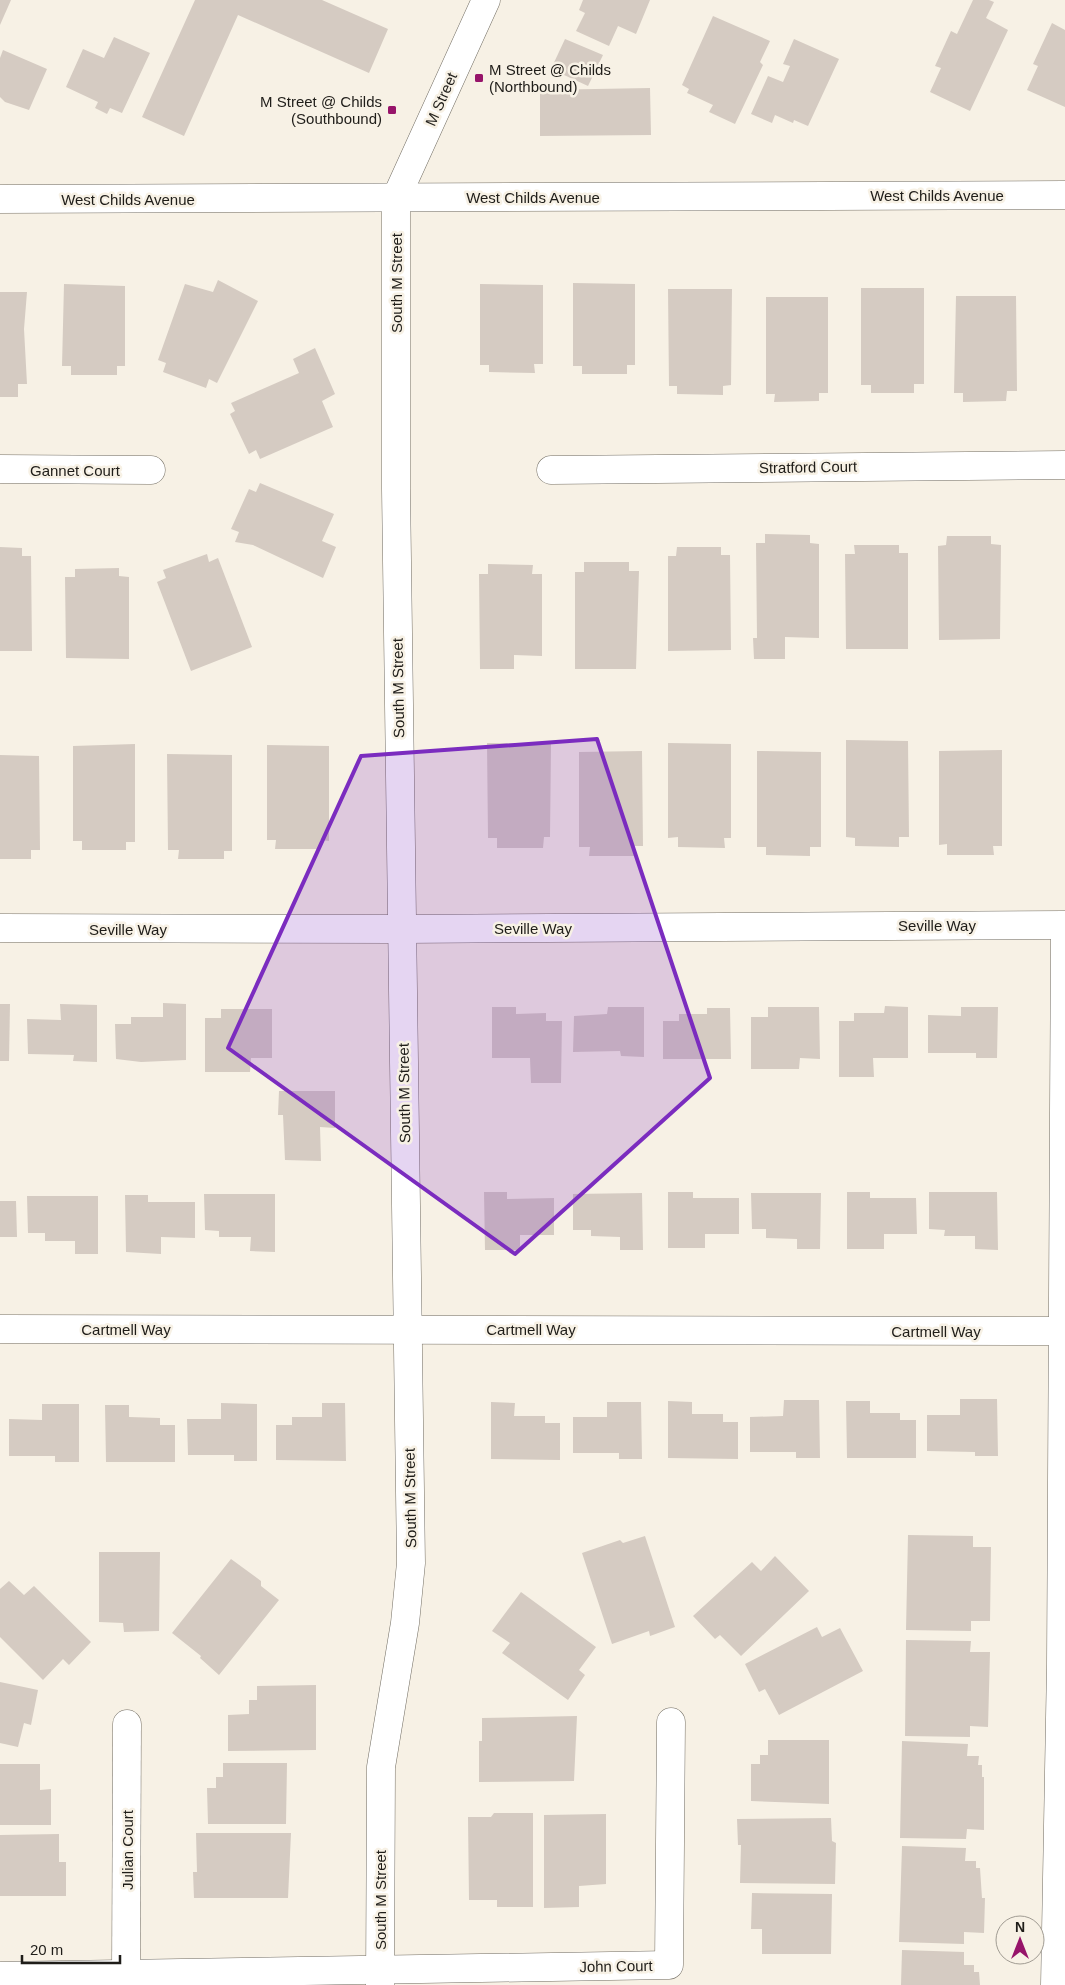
<svg xmlns="http://www.w3.org/2000/svg" width="1065" height="1985" font-family="Helvetica,sans-serif">
  <rect width="100%" height="100%" fill="#f7f1e5"/>
  <!-- building -->
  <g fill="#d5cbc2">
    <polygon points="0,0 11,0 0,25"/>
    <polygon points="195,0 322,0 388,29 369,73 238,15 184,136 142,117"/>
    <polygon points="583,0 650,0 636,34 618,26 609,46 576,31 585,13 579,10"/>
    <polygon points="973,0 989,0 994,2 986,18 1008,30 970,111 930,92 941,68 935,66 951,31 957,34"/>
    <polygon points="713,16 770,41 760,62 763,65 735,124 709,112 713,105 687,93 689,89 682,85"/>
    <polygon points="1052,23 1065,30 1065,107 1027,90 1038,66 1033,64"/>
    <polygon points="114,37 150,53 122,113 110,108 107,114 95,108 98,102 66,87 83,49 104,58"/>
    <polygon points="565,39 603,55 588,86 551,69"/>
    <polygon points="794,39 839,59 808,126 794,120 793,123 775,115 772,123 751,114 768,76 783,82 790,66 783,64"/>
    <polygon points="3,50 47,69 29,110 5,102 0,97 0,58"/>
    <polygon points="650,88 651,135 540,136 540,90"/>
    <polygon points="218,280 258,301 217,383 209,379 206,388 163,372 166,363 158,360 185,284 213,292"/>
    <polygon points="573,283 635,284 635,365 627,365 627,374 582,374 582,366 573,366"/>
    <polygon points="64,284 125,286 125,366 117,366 117,375 71,375 71,366 62,366"/>
    <polygon points="480,284 543,285 543,364 534,364 535,373 489,372 489,365 480,365"/>
    <polygon points="861,288 924,288 924,384 914,384 914,393 871,393 871,385 861,385"/>
    <polygon points="668,289 732,289 731,385 723,386 723,395 677,394 677,386 669,386"/>
    <polygon points="0,292 27,292 24,329 27,384 18,384 18,397 0,397"/>
    <polygon points="956,296 1016,296 1017,391 1007,391 1006,401 963,402 963,393 954,393"/>
    <polygon points="766,297 828,297 828,393 819,393 819,401 774,402 775,394 766,394"/>
    <polygon points="315,348 335,394 322,401 333,427 260,459 256,450 249,454 230,414 235,411 231,403 299,373 293,359"/>
    <polygon points="260,483 334,514 322,541 336,547 323,578 253,545 235,542 239,532 231,529 249,489 256,492"/>
    <polygon points="765,534 810,535 810,543 819,544 819,638 785,637 785,659 754,659 753,638 757,638 756,543 765,543"/>
    <polygon points="947,536 991,536 991,544 1001,545 1000,639 939,640 938,546 946,545"/>
    <polygon points="854,545 899,545 899,553 908,553 908,649 846,649 845,554 855,554"/>
    <polygon points="0,547 22,548 22,556 31,556 32,651 0,651"/>
    <polygon points="677,547 721,547 721,555 730,555 731,650 668,651 668,556 676,556"/>
    <polygon points="207,554 209,562 218,558 252,647 191,671 157,582 166,578 163,570"/>
    <polygon points="584,562 629,562 629,571 639,571 636,669 575,669 575,572 584,572"/>
    <polygon points="488,564 533,565 532,574 542,574 542,656 514,655 514,669 480,669 479,574 488,574"/>
    <polygon points="119,568 119,576 129,577 129,659 66,658 65,577 75,577 75,569"/>
    <polygon points="846,740 908,741 909,837 899,837 899,847 855,846 855,838 846,837"/>
    <polygon points="487,743 551,744 550,837 544,837 543,848 497,848 497,838 488,838"/>
    <polygon points="668,743 731,744 731,838 724,838 725,848 678,847 678,837 668,838"/>
    <polygon points="135,744 135,842 126,842 126,850 82,850 82,841 73,841 73,746"/>
    <polygon points="267,745 329,746 329,841 320,840 320,849 275,849 276,840 267,840"/>
    <polygon points="1002,750 1002,846 993,846 994,855 947,855 947,844 939,845 939,751"/>
    <polygon points="642,751 643,846 634,846 634,856 589,856 590,847 579,847 579,752"/>
    <polygon points="757,751 821,752 821,847 810,847 810,856 766,855 766,847 757,847"/>
    <polygon points="167,754 232,755 232,851 224,851 224,859 178,859 179,850 168,850"/>
    <polygon points="0,755 39,756 40,850 31,850 31,859 0,859"/>
    <polygon points="163,1003 186,1004 186,1060 141,1062 116,1059 115,1024 131,1024 131,1017 163,1017"/>
    <polygon points="0,1004 10,1004 9,1061 0,1061"/>
    <polygon points="60,1004 97,1005 97,1062 73,1061 74,1055 28,1054 27,1019 61,1020"/>
    <polygon points="885,1006 908,1007 908,1058 873,1058 874,1077 839,1077 839,1021 854,1021 854,1013 884,1013"/>
    <polygon points="492,1007 516,1007 516,1014 546,1013 546,1021 562,1021 561,1083 531,1083 530,1058 492,1058"/>
    <polygon points="608,1007 644,1007 644,1057 621,1056 620,1051 573,1052 574,1016 607,1014"/>
    <polygon points="768,1007 819,1007 820,1059 800,1058 799,1069 751,1069 751,1017 768,1017"/>
    <polygon points="961,1007 998,1007 997,1058 976,1058 976,1053 928,1053 928,1015 961,1016"/>
    <polygon points="707,1008 730,1008 731,1059 663,1059 663,1021 679,1021 679,1014 707,1014"/>
    <polygon points="221,1009 272,1009 272,1058 251,1058 250,1072 205,1072 205,1018 221,1018"/>
    <polygon points="279,1091 335,1091 335,1128 320,1127 321,1161 285,1160 283,1115 278,1115"/>
    <polygon points="484,1192 507,1192 507,1199 554,1198 554,1235 520,1235 520,1250 485,1250"/>
    <polygon points="668,1192 693,1192 693,1198 739,1198 739,1234 705,1234 705,1248 668,1248"/>
    <polygon points="847,1192 870,1192 870,1198 916,1198 917,1234 884,1234 884,1249 847,1249"/>
    <polygon points="929,1192 997,1192 998,1250 975,1249 975,1236 944,1236 945,1230 929,1229"/>
    <polygon points="642,1193 643,1250 620,1250 620,1237 591,1236 591,1230 573,1230 573,1194"/>
    <polygon points="751,1193 821,1193 820,1249 797,1249 797,1239 766,1238 766,1229 752,1229"/>
    <polygon points="204,1194 275,1194 275,1252 250,1251 251,1237 219,1237 219,1231 205,1230"/>
    <polygon points="125,1195 148,1195 148,1202 195,1202 195,1238 161,1237 161,1254 126,1252"/>
    <polygon points="27,1196 98,1196 98,1254 75,1254 75,1241 45,1241 45,1233 28,1233"/>
    <polygon points="0,1201 16,1201 17,1237 0,1237"/>
    <polygon points="960,1399 997,1399 998,1456 975,1456 975,1452 927,1451 927,1415 960,1415"/>
    <polygon points="784,1400 819,1400 820,1458 796,1458 796,1452 750,1452 750,1417 783,1416"/>
    <polygon points="668,1401 692,1402 692,1414 723,1414 723,1422 738,1422 738,1459 668,1458"/>
    <polygon points="846,1401 870,1401 870,1413 900,1413 900,1420 916,1420 916,1458 847,1458"/>
    <polygon points="491,1402 515,1403 514,1416 545,1416 545,1423 560,1423 560,1460 491,1459"/>
    <polygon points="607,1402 641,1402 642,1459 619,1459 619,1453 573,1453 573,1417 607,1417"/>
    <polygon points="221,1403 257,1404 257,1461 234,1461 234,1455 188,1455 187,1419 221,1419"/>
    <polygon points="322,1403 345,1403 346,1461 276,1460 276,1425 292,1425 292,1417 322,1417"/>
    <polygon points="42,1404 79,1404 79,1462 55,1462 55,1456 9,1456 9,1419 42,1420"/>
    <polygon points="105,1405 129,1405 129,1417 160,1418 160,1425 175,1425 175,1462 106,1462"/>
    <polygon points="908,1535 973,1536 973,1547 991,1547 990,1621 971,1621 971,1631 906,1630"/>
    <polygon points="645,1536 675,1627 650,1636 649,1631 612,1644 582,1553 620,1540 623,1543"/>
    <polygon points="99,1552 160,1552 159,1631 124,1632 123,1623 99,1622"/>
    <polygon points="775,1556 809,1591 741,1656 720,1635 715,1639 693,1616 752,1562 761,1571"/>
    <polygon points="231,1559 261,1581 261,1586 279,1600 219,1675 200,1658 201,1656 172,1633"/>
    <polygon points="9,1581 24,1595 34,1586 91,1642 69,1665 63,1659 43,1680 0,1637 0,1589"/>
    <polygon points="521,1592 596,1647 579,1670 585,1675 568,1700 502,1653 510,1643 492,1631"/>
    <polygon points="817,1627 822,1637 840,1628 863,1671 779,1715 765,1689 759,1692 745,1664"/>
    <polygon points="906,1640 971,1641 970,1652 990,1652 988,1727 970,1726 970,1737 905,1736"/>
    <polygon points="0,1682 38,1690 31,1725 24,1723 18,1747 0,1743"/>
    <polygon points="316,1685 316,1750 228,1751 228,1715 249,1714 249,1700 257,1700 257,1686"/>
    <polygon points="577,1716 574,1781 479,1782 479,1741 482,1741 482,1718"/>
    <polygon points="768,1740 829,1740 829,1804 751,1801 751,1764 760,1764 760,1755 768,1755"/>
    <polygon points="902,1741 968,1744 967,1756 979,1756 978,1765 982,1765 982,1777 984,1777 984,1830 967,1829 966,1839 900,1838"/>
    <polygon points="223,1763 287,1763 286,1824 208,1824 207,1788 216,1788 216,1777 223,1777"/>
    <polygon points="0,1764 40,1764 40,1790 51,1789 51,1825 0,1825"/>
    <polygon points="494,1813 533,1813 533,1907 497,1907 497,1900 469,1900 468,1817 491,1817"/>
    <polygon points="606,1814 606,1884 579,1886 579,1907 544,1908 544,1815"/>
    <polygon points="831,1818 832,1841 836,1843 835,1884 740,1883 741,1845 738,1845 737,1819"/>
    <polygon points="196,1833 291,1833 288,1898 194,1898 193,1872 197,1872"/>
    <polygon points="59,1834 59,1862 66,1862 66,1896 0,1896 0,1835"/>
    <polygon points="902,1846 966,1848 965,1861 976,1861 976,1868 980,1868 982,1898 985,1898 984,1933 964,1932 964,1944 899,1942"/>
    <polygon points="752,1893 832,1894 831,1954 762,1954 762,1929 751,1929"/>
    <polygon points="902,1950 964,1952 964,1965 974,1965 974,1972 979,1972 980,1985 901,1985"/>
  </g>
  <g fill="none" stroke-linecap="round" stroke-linejoin="round">
    <!-- minor casing -->
    <g stroke="#736e64" stroke-width="29">
      <g id="minor">
        <polyline points="0,199 1065,195"/>
        <polyline points="0,469 151,470"/>
        <polyline points="551,470 1065,465"/>
        <polyline points="0,928 401,929 1065,925"/>
        <polyline points="0,1329 1062,1331"/>
        <polyline points="126,1975 127,1724"/>
        <polyline points="0,1976 669,1965 671,1722"/>
        <polyline points="380,1985 381,1767 405,1623 411,1563 396,489 396,198"/>
        <polyline points="1055,1985 1061,1665 1065,927"/>
      </g>
    </g>
    <!-- tertiary casing -->
    <g stroke="#736e64" stroke-width="29">
      <polyline id="tertiary" points="396,198 486,0"/>
    </g>
    <!-- minor -->
    <use href="#minor" stroke="#fff" stroke-width="28"/>
    <!-- tertiary -->
    <use href="#tertiary" stroke="#fff" stroke-width="28"/>
  </g>
  <!-- marked area -->
  <path fill="#7b2cbf" fill-opacity="0.2" stroke="#7b2cbf" stroke-width="4" stroke-linejoin="round" d="M597 739 710 1078 515 1254 228 1048 361 756Z"/>
  <!-- markers -->
  <g fill="#97146a" stroke="#f7f1e5" stroke-width="2">
    <rect x="474" y="73" width="10" height="10" rx="2.5"/>
    <rect x="387" y="105" width="10" height="10" rx="2.5"/>
  </g>
  <g text-anchor="middle" dominant-baseline="central" stroke-width="5" stroke-linejoin="round" paint-order="stroke">
    <!-- poi labels -->
    <g font-size="15" fill="#1f1d19" stroke="#f7f1e5" text-anchor="start">
      <text x="489" y="69">M Street @ Childs<tspan x="489" dy="17">(Northbound)</tspan></text>
      <text x="382" y="101" text-anchor="end">M Street @ Childs<tspan x="382" dy="17">(Southbound)</tspan></text>
    </g>
    <!-- street labels -->
    <g font-size="15" fill="#1f1d19" stroke="#f7f1e5">
      <text transform="translate(441 99) rotate(-66)">M Street</text>
      <text x="937" y="195">West Childs Avenue</text>
      <text x="533" y="197">West Childs Avenue</text>
      <text x="128" y="199">West Childs Avenue</text>
      <text transform="translate(396 283) rotate(-90)">South M Street</text>
      <text transform="translate(808 467) rotate(-1)">Stratford Court</text>
      <text x="75" y="470">Gannet Court</text>
      <text transform="translate(398 688) rotate(-91)">South M Street</text>
      <text x="937" y="925">Seville Way</text>
      <text x="533" y="928">Seville Way</text>
      <text x="128" y="929">Seville Way</text>
      <text transform="translate(404 1093) rotate(-91)">South M Street</text>
      <text x="126" y="1329">Cartmell Way</text>
      <text x="531" y="1329">Cartmell Way</text>
      <text x="936" y="1331">Cartmell Way</text>
      <text transform="translate(410 1498) rotate(-91)">South M Street</text>
      <text transform="translate(127 1850) rotate(-90)">Julian Court</text>
      <text transform="translate(380 1900) rotate(-90)">South M Street</text>
      <text transform="translate(616 1966) rotate(-1)">John Court</text>
    </g>
  </g>
  <!-- north arrow -->
  <g transform="translate(1020 1940)"><circle r="24" fill="#f7f1e5" stroke="#a19c93"/>
  <path d="M0-4L9 19L0 12L-9 19Z" fill="#97146a"/>
  <text y="-8" font-size="14" font-weight="bold" text-anchor="middle" fill="#1f1d19">N</text>
  </g>
  <!-- scale -->
  <path d="M22 1955v8h98v-8" fill="none" stroke="#1f1d19" stroke-width="2.5"/>
  <text x="30" y="1955" font-size="15" fill="#1f1d19" stroke="#f7f1e5" stroke-width="4" paint-order="stroke">20 m</text>
</svg>
